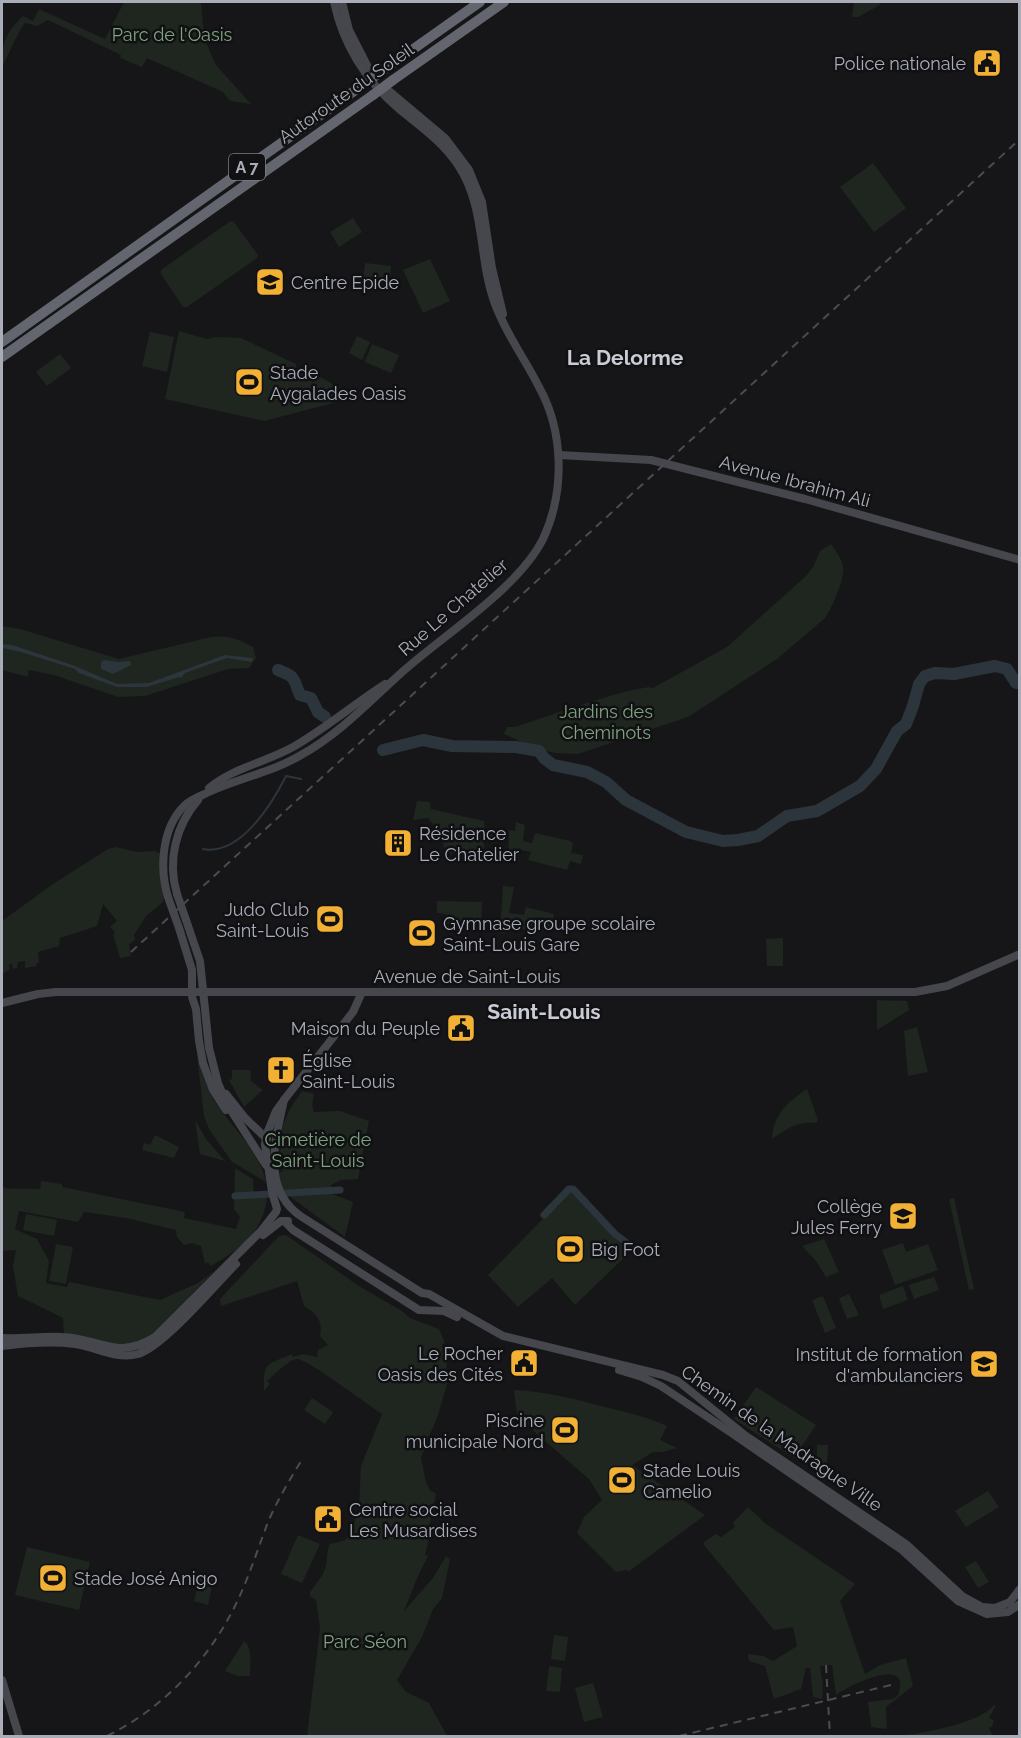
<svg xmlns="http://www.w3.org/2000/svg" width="1021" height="1738" font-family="Raleway,sans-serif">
  <rect width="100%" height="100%" fill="#161618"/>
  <!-- green -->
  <g fill="#1e261f">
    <path d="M124 2H201L204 38 216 65 251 104 230 101 223 92 147 58 142 67 120 58 121 55 48 20 37 26 25 23 19 32 2 67C1 43 6 33 23 16L33 21 39 9 105 39Z"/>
    <polygon points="854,2 880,2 880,5 858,17 852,17"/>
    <polygon points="873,163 906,208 874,232 840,187"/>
    <polygon points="353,218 362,232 339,247 330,232"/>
    <polygon points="233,221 258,255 257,258 187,307 183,307 161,274 161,270 229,222"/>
    <polygon points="430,259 450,301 423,313 403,270"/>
    <polygon points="365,263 391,266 390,283 363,280"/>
    <polygon points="179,331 207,339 216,337 241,338 296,364 296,371 302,374 311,372 344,390 341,401 264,421 165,399"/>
    <polygon points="150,332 174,337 167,372 142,366"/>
    <polygon points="357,336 370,342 362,360 349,353"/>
    <polygon points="372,344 399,355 391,373 365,362"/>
    <polygon points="60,354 71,368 47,386 36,372"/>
    <path d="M831 544C835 550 842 559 843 566 845 579 832 608 825 618L777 659 688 717 578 754 555 753 537 749 504 734 507 727H515C537 720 640 683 653 688L727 647 806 576 813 567 820 551Z"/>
    <path d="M2 626 20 629 119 659 211 637C229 635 238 639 253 647L256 658 249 668 228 669 145 696 118 697 54 675 29 670 28 677 2 670Z"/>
    <polygon points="417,801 430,802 431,809 484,821 485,834 501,835 501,841 484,841 484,855 446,853 439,832 428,818 413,820"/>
    <polygon points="516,822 525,825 523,841 532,843 535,833 570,841 573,844 571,853 583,855 581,864 570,861 567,870 528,860 531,852 520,850 517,861 508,859 509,830 515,831"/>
    <polygon points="116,847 137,852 154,851 161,854 165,895 163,902 146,916 134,935 135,940 129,944 131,956 120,958 113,934 115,932 110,927 117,921 103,904 97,926 60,938 59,946 38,952 39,963 36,963 37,966 25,968 25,961 18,962 17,968 13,969 12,964 9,964 10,969 2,974 2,979 2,921 53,884 108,849"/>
    <polygon points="503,886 514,887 509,913 524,915 526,907 554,914 552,922 567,926 566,930 550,926 546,931 521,929 518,926 517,921 508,921 505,933 500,933"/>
    <polygon points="437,901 482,902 481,930 471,929 471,925 446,924 446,914 437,913"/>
    <polygon points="783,938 783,966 767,966 766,939"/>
    <polygon points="877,1000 907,1001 909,1010 877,1030"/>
    <polygon points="917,1027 928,1072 908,1076 904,1031"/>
    <path d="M197 1054C202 1069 205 1086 213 1099 230 1125 260 1152 266 1182L232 1162 209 1129 204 1116Z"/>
    <polygon points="232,1070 250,1070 251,1081 263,1090 244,1107 229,1080 232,1079"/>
    <path d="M807 1089 818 1120 816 1123C799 1120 785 1130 772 1139 774 1113 787 1103 807 1089Z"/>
    <polygon points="302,1091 314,1094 312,1105 314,1112 340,1111 369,1121 358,1179 341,1180 331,1185 332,1194 353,1202 345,1237 281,1190 279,1173 283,1171 283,1163 279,1161 283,1125 290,1109"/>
    <polygon points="195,1120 206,1139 225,1161 200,1154"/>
    <polygon points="155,1135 179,1147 174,1158 142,1150 144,1143 150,1145"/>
    <path d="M235 1168 253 1179 254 1197 267 1196C264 1232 240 1249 211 1266L207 1262 205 1264 201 1246 192 1243 184 1245 177 1237 176 1230 126 1218 84 1212 78 1222 19 1211 15 1229 37 1239 49 1261 46 1283 67 1287 69 1282 160 1300 198 1283 214 1271 152 1335C124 1354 93 1340 64 1333L63 1318 18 1296 13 1266 16 1250 2 1251V1187C15 1190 27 1188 40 1189L41 1181 62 1184V1187L185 1212 184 1218 236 1229 240 1217 234 1209Z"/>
    <polygon points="572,1189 629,1253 575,1305 552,1278 518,1307 488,1275"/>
    <polygon points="954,1198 974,1289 969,1290 949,1199"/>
    <polygon points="26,1214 57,1220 54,1236 23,1230"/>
    <path d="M286 1235 359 1286 402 1311 410 1318 439 1329 445 1343 442 1344V1347H446L447 1384 437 1418 426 1443 421 1458 426 1482 430 1490 436 1494 428 1532 430 1533 425 1555 428 1556 418 1576 404 1611 433 1578 446 1556 450 1559 442 1598 433 1609 422 1637 397 1680 406 1692 429 1703 447 1736H307L320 1628 316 1600 310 1596V1592C316 1583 324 1576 326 1565 328 1557 326 1552 330 1544L346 1540 352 1529 359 1507 361 1466 382 1414C370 1406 308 1360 298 1359 290 1358 273 1376 267 1381L270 1384 264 1391C263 1361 267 1365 292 1354L293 1357 303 1354 317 1357 318 1350 328 1345 320 1336C323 1320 316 1313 304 1306L297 1281 221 1306 220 1299 279 1236Z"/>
    <polygon points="824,1239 839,1272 826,1277 816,1261 802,1246"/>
    <polygon points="903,1243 906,1252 928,1244 938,1270 895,1285 882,1250"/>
    <polygon points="56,1244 73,1247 66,1284 49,1281"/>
    <polygon points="934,1277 939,1290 914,1299 909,1285"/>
    <polygon points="903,1286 908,1300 883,1309 879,1295"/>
    <polygon points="849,1294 859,1315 847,1319 839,1298"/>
    <polygon points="823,1296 836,1328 825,1333 812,1300"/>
    <polygon points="756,1387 816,1425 794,1458 734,1419"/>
    <path d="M514 1390C545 1391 574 1399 605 1407 626 1412 647 1417 667 1426L660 1440 677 1448 663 1452H653L632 1465 705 1515 628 1572 627 1570 616 1572 577 1533 584 1517 602 1500 589 1479 537 1434 517 1414Z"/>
    <polygon points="312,1398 333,1412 325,1424 304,1410"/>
    <polygon points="817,1445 828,1445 827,1467 817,1467"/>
    <polygon points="988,1491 999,1507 966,1527 955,1511"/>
    <path d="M748 1507 766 1524 855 1584 840 1601 865 1674 880 1665 906 1658 913 1686 886 1707 887 1729 871 1727 868 1702 893 1699 898 1695C913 1653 848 1686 836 1695L832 1665 820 1666 823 1685 822 1699 813 1697 810 1668H806L801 1689 774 1699 765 1666 749 1661 748 1654 763 1656 773 1661 797 1646 793 1627 774 1630 704 1545V1542L716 1534 721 1537 735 1527 733 1523Z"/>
    <polygon points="298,1535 320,1544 302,1583 281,1574"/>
    <polygon points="27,1547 90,1562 79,1610 15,1595"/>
    <polygon points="976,1561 989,1582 978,1588 965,1567"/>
    <polygon points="201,1574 214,1577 208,1605 194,1601"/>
    <polygon points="554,1635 568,1637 565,1661 551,1659"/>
    <path d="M244 1641C253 1648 250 1664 250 1676H237L225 1671Z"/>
    <polygon points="549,1666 562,1668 560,1692 546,1691"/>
    <polygon points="593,1683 603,1717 584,1722 575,1688"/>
    <path d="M994 1705H996L989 1718 994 1720 992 1727 989 1728 993 1736H898C920 1734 981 1723 994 1705Z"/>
  </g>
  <!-- water -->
  <g fill="#2c353c">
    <polygon points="2,644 12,645 75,666 117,684 149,683 225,655 253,658 252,662 227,658 185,673 181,678 179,677 147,687 117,687 79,673 75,669 21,652 2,648"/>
    <polygon points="104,660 118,662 130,661 131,665 113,674 101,669 101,662"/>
  </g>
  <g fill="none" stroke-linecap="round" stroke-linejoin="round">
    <!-- stream -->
    <path stroke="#2c353c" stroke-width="2" d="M203 849C240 856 272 804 286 776L301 779"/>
    <!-- canal -->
    <g stroke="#2c353c" stroke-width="7">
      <polyline points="235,1196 340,1190"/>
      <polyline points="544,1215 569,1189 573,1189 615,1234 632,1247"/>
    </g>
    <!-- river -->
    <g stroke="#2c353c" stroke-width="12">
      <path d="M278 670C297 677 293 679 300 695L311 698 318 712 325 717"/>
      <polyline points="383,750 423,740 452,746 516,747 539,751 544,758 553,765 587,772 606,782 626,800 686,832 723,841 738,840 758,836 787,816 817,811 860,786 876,769 897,731 906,724 913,706 919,684 925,676 935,673 954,674 995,666 1007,669 1016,683 1020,683"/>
    </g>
    <!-- secondary -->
    <g stroke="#45474d" stroke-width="8">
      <polyline points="342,2 349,30 368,67"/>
      <polyline points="388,90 445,138 469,170 482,202 492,268 503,314"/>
      <polyline points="559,455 651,460 805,499 1020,560"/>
      <path d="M209 788C233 768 266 762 293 747 326 728 354 704 385 684"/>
      <path d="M177 894C167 861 176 825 198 800"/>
      <path d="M169 900C159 871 161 829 184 806 191 799 201 796 209 792 239 778 273 772 301 755 339 734 368 703 400 674 442 636 518 589 543 539 565 492 564 432 539 387 525 359 506 334 495 304 478 259 486 207 458 165 442 141 421 127 399 109 366 81 343 44 334 2"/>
      <polyline points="186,920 200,961 209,1048 218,1083 227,1104 266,1165"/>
      <polyline points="179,928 192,970 192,997 196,1009 199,1041 203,1063 213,1090 226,1110"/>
      <polyline points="212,992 915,992 947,986 1020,954"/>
      <polyline points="2,1003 38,994 56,992 195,992"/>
      <polyline points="226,1094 245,1118 267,1139"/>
      <path d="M284 1100C275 1141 261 1190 302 1217L422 1293 429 1294 503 1336 663 1375 678 1381 746 1436 906 1544 962 1596 982 1607 995 1608 1010 1602 1020 1589"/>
      <polyline points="285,1222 293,1230 419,1310 444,1311 457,1317"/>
      <polyline points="263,1235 281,1221 288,1221"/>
      <path d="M2 1338C22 1339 42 1336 62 1337 100 1338 117 1361 155 1337L261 1231 276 1212 277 1209 272 1192 265 1145 266 1136 276 1111 284 1100 353 1012 362 992"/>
      <path d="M2 1346C25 1343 52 1341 75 1344 96 1347 116 1360 138 1354 164 1346 215 1285 236 1264"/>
      <polyline points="619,1370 642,1377 661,1386 730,1432 902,1550 958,1601 987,1614 1008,1612 1020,1604"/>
      <polyline points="2,1680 19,1736"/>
    </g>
    <!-- highway -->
    <g stroke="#63666e" stroke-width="10">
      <polyline points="385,69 480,2"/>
      <polyline points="393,80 504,2"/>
      <polyline points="2,342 364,84"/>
      <polyline points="2,357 373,95"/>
    </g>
    <!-- rail -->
    <g stroke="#4a4c52" stroke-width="2" stroke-dasharray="8 6" stroke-linecap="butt">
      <polyline points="131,952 1020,139"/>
      <polyline points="826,1665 830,1736"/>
      <path d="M107 1736C162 1709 206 1663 234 1608 248 1580 257 1551 268 1522 277 1501 289 1481 301 1461"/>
      <polyline points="679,1736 895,1684"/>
    </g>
    <!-- secondary-bridge -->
    <g stroke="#45474d" stroke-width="8">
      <polyline points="177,894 186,920"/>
      <polyline points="169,900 179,928"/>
      <polyline points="197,992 212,992"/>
    </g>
    <!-- highway-bridge -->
    <g stroke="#63666e" stroke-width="10">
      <polyline points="364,84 385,69"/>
      <polyline points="373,95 393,80"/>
    </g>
  </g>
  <!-- icons -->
  <defs>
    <g id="civic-square" transform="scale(1.5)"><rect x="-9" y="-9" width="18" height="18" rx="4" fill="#f2b134" stroke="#111113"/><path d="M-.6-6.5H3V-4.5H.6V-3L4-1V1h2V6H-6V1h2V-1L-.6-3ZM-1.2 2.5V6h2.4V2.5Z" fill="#111"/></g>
    <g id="school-square" transform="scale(1.5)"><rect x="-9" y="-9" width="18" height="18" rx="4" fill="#f2b134" stroke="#111113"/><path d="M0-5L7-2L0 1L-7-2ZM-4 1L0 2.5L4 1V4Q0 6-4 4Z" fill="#111"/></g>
    <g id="stadium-square" transform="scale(1.5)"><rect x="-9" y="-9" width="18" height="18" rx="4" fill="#f2b134" stroke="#111113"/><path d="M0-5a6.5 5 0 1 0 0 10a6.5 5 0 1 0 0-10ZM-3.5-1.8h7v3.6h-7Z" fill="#111"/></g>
    <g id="building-square" transform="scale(1.5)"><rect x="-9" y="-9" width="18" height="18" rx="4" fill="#f2b134" stroke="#111113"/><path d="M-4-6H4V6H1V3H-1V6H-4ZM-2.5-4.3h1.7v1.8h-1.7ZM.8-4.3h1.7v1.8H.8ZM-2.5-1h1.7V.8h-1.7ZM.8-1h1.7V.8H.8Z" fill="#111"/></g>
    <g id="church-square" transform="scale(1.5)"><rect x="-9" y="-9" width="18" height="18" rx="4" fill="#f2b134" stroke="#111113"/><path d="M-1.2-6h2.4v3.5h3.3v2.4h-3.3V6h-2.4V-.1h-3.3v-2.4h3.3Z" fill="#111"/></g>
    <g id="university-square" transform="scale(1.5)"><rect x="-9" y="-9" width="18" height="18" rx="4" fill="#f2b134" stroke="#111113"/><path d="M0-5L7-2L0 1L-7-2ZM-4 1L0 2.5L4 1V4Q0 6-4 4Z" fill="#111"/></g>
  </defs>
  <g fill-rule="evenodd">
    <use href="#civic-square" x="987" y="63"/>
    <use href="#school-square" x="270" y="282"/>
    <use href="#stadium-square" x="249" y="382"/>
    <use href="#building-square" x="398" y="843"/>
    <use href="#stadium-square" x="330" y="919"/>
    <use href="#stadium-square" x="422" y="933"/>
    <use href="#civic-square" x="461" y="1028"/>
    <use href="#church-square" x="281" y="1070"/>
    <use href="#school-square" x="903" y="1216"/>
    <use href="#stadium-square" x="570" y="1249"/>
    <use href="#civic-square" x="524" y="1363"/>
    <use href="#university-square" x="984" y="1364"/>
    <use href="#stadium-square" x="565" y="1430"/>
    <use href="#stadium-square" x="622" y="1480"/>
    <use href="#civic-square" x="328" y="1519"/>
    <use href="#stadium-square" x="53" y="1578"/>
  </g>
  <g text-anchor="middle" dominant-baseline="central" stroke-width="5" stroke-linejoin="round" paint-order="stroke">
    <!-- shield labels -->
    <rect fill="#111113" stroke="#7b7e86" stroke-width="1.5" x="229" y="154" width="36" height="26" rx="4.5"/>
    <g font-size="16" font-weight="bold" fill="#a8adb8">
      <text x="247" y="167">A 7</text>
    </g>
    <!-- park labels -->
    <g font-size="18" fill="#7fa381" stroke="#111113">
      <text x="172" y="34">Parc de l'Oasis</text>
      <text x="606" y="711">Jardins des<tspan x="606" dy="21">Cheminots</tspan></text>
      <text x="318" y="1139">Cimetière de<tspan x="318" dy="21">Saint-Louis</tspan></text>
      <text x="365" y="1641">Parc Séon</text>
    </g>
    <!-- poi labels -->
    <g font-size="18" fill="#a8adb8" stroke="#111113" text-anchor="start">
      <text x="966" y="63" text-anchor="end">Police nationale</text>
      <text x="291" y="282">Centre Epide</text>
      <text x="270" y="372">Stade<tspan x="270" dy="21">Aygalades Oasis</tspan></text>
      <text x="419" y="833">Résidence<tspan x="419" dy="21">Le Chatelier</tspan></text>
      <text x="309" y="909" text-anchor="end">Judo Club<tspan x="309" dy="21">Saint-Louis</tspan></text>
      <text x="443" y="923">Gymnase groupe scolaire<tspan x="443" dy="21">Saint-Louis Gare</tspan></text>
      <text x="440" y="1028" text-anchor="end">Maison du Peuple</text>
      <text x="302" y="1060">Église<tspan x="302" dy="21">Saint-Louis</tspan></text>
      <text x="882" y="1206" text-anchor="end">Collège<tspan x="882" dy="21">Jules Ferry</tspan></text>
      <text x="591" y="1249">Big Foot</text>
      <text x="503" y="1353" text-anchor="end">Le Rocher<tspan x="503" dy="21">Oasis des Cités</tspan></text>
      <text x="963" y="1354" text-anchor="end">Institut de formation<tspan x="963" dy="21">d'ambulanciers</tspan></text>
      <text x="544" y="1420" text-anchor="end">Piscine<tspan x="544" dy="21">municipale Nord</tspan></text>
      <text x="643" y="1470">Stade Louis<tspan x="643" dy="21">Camelio</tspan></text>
      <text x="349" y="1509">Centre social<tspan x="349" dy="21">Les Musardises</tspan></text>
      <text x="74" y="1578">Stade José Anigo</text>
    </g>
    <!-- street labels -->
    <g font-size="18" fill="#a8adb8" stroke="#111113">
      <text transform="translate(346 93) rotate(-35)">Autoroute du Soleil</text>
      <text transform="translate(795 481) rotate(15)">Avenue Ibrahim Ali</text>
      <text transform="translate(453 607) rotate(-41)">Rue Le Chatelier</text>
      <text x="467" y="976">Avenue de Saint-Louis</text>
      <text transform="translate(782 1438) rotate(35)">Chemin de la Madrague Ville</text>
    </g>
    <!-- quarter labels -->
    <g font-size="21" font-weight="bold" fill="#c9ccd4" stroke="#111113">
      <text x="625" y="357">La Delorme</text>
      <text x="544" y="1011">Saint-Louis</text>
    </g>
  </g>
  <!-- border -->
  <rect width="1021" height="1738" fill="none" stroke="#a8adb8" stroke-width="6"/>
</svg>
